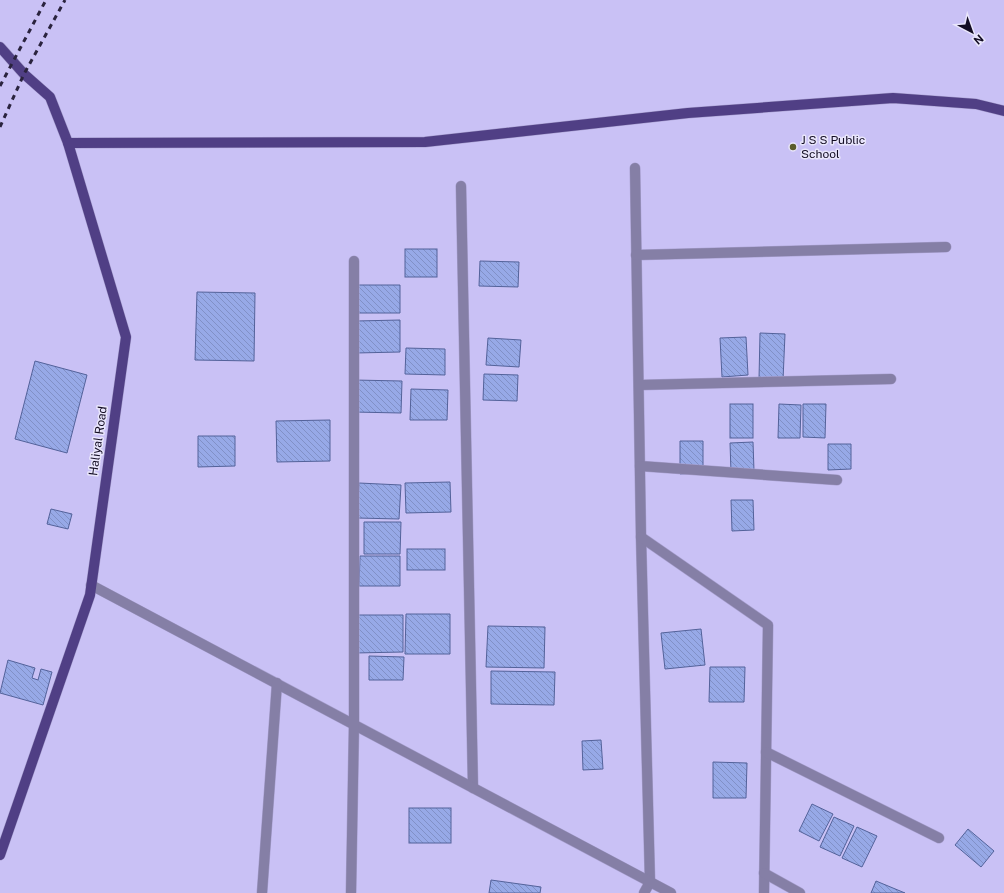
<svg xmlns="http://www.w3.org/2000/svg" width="1004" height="893" font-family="'Public Sans',sans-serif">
  <defs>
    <pattern id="building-back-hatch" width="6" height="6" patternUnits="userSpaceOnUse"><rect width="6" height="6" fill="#97a9e7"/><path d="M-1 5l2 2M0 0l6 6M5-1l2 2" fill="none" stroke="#8190c6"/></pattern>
  </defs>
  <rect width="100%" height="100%" fill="#c9c1f5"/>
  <!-- building -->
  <g fill="url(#building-back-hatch)" stroke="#53629a">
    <rect x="405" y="249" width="32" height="28"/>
    <polygon points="480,261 519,262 518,287 479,286"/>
    <polygon points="356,285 400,285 400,313 355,313"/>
    <polygon points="197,292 255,293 254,361 195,360"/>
    <polygon points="400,320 400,352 356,353 356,321"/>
    <polygon points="760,333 785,334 783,380 759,379"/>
    <polygon points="746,337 748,375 722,377 720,338"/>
    <polygon points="488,338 521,340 519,367 486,365"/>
    <polygon points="406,348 445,349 445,375 405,374"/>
    <polygon points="35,361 87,375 67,453 15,439"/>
    <polygon points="484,374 518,375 517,401 483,400"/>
    <polygon points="354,380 402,381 401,413 353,412"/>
    <polygon points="411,389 448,390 447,420 410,420"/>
    <rect x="730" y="404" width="23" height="34"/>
    <polygon points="779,404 801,405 800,438 778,438"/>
    <polygon points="803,404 826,404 825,438 803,437"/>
    <polygon points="330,420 330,461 277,462 276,421"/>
    <polygon points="198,436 235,436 235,466 198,467"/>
    <polygon points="680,441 703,441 703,473 680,474"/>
    <polygon points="753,442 754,471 731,472 730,443"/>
    <polygon points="828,444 851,444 851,469 828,470"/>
    <polygon points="450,482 451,512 406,513 405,483"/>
    <polygon points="359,483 401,485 399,519 357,518"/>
    <polygon points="731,500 753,500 754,530 732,531"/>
    <polygon points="51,509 72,514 68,529 47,524"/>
    <polygon points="364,522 401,522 400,554 364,554"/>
    <rect x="407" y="549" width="38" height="21"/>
    <polygon points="360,556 400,556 400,586 359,586"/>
    <polygon points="406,614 450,614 450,654 405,654"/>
    <polygon points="355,615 403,615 403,652 355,653"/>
    <polygon points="488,626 545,627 544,668 486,667"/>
    <polygon points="701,629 705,665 665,669 661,633"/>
    <polygon points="369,656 404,657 403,680 369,680"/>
    <polygon points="8,660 35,668 32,678 38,680 41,669 52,672 43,705 0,693"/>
    <polygon points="710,667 745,667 744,702 709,702"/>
    <polygon points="491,671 555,672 554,705 491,704"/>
    <polygon points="601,740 603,769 583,770 582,741"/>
    <polygon points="713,762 747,763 746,798 713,798"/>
    <polygon points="812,804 833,814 819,841 799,831"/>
    <rect x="409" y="808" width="42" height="35"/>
    <polygon points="834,817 854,826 840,856 820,847"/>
    <polygon points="857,827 877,836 862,867 842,858"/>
    <polygon points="968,829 994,851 981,867 955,845"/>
    <polygon points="491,880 541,887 540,893 489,893"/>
    <polygon points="876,881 905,893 871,893"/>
  </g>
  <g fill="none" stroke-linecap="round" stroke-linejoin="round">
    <!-- minor casing -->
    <g stroke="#a8a0cf" stroke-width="11">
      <g id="minor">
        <polyline points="635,168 641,537 650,882 644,893"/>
        <polyline points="461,186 473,788"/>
        <polyline points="636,255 946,247"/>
        <polyline points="639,385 891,379"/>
        <polyline points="640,466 837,480"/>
        <polyline points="641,537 768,625 764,893"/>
        <polyline points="91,585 671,893"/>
        <polyline points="766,752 939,838"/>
        <polyline points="764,873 800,893"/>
        <polyline points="262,893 277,683"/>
        <polyline points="351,893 354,724 354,261"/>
      </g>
    </g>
    <!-- major casing -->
    <g stroke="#a8a0cf" stroke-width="11">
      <g id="major">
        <polyline points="0,47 24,74 50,97 68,143 126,337 90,595 0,855"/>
        <polyline points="68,143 425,142 688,113 893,98 976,104 1004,111"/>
      </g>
    </g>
    <!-- minor -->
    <use href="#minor" stroke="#857fa6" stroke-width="10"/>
    <!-- major -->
    <use href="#major" stroke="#503f85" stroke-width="10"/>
    <!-- rail -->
    <g stroke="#2a233e" stroke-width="3" stroke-dasharray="5 5" stroke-linecap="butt">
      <polyline points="0,86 46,0"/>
      <polyline points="0,127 24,74 65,0"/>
    </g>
  </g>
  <!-- markers -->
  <circle fill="#5a5c2a" stroke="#e9e6fb" stroke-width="1.5" cx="793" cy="147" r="4"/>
  <g text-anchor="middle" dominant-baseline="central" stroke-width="3" stroke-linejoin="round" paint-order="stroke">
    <!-- poi labels -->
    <g font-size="12" fill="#120c23" stroke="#e9e6fb" text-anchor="start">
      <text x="801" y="140">J S S Public<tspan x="801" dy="14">School</tspan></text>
    </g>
    <!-- street labels -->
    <g font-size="12" fill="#120c23" stroke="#e9e6fb">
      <text transform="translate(98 441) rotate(-82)">Haliyal Road</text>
    </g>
  </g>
  <!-- north arrow -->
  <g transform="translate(972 32) rotate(139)" stroke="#e9e6fb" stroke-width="3" paint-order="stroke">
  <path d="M0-3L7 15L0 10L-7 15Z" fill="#120c23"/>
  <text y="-6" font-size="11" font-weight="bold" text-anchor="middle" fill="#120c23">N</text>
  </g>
</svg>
